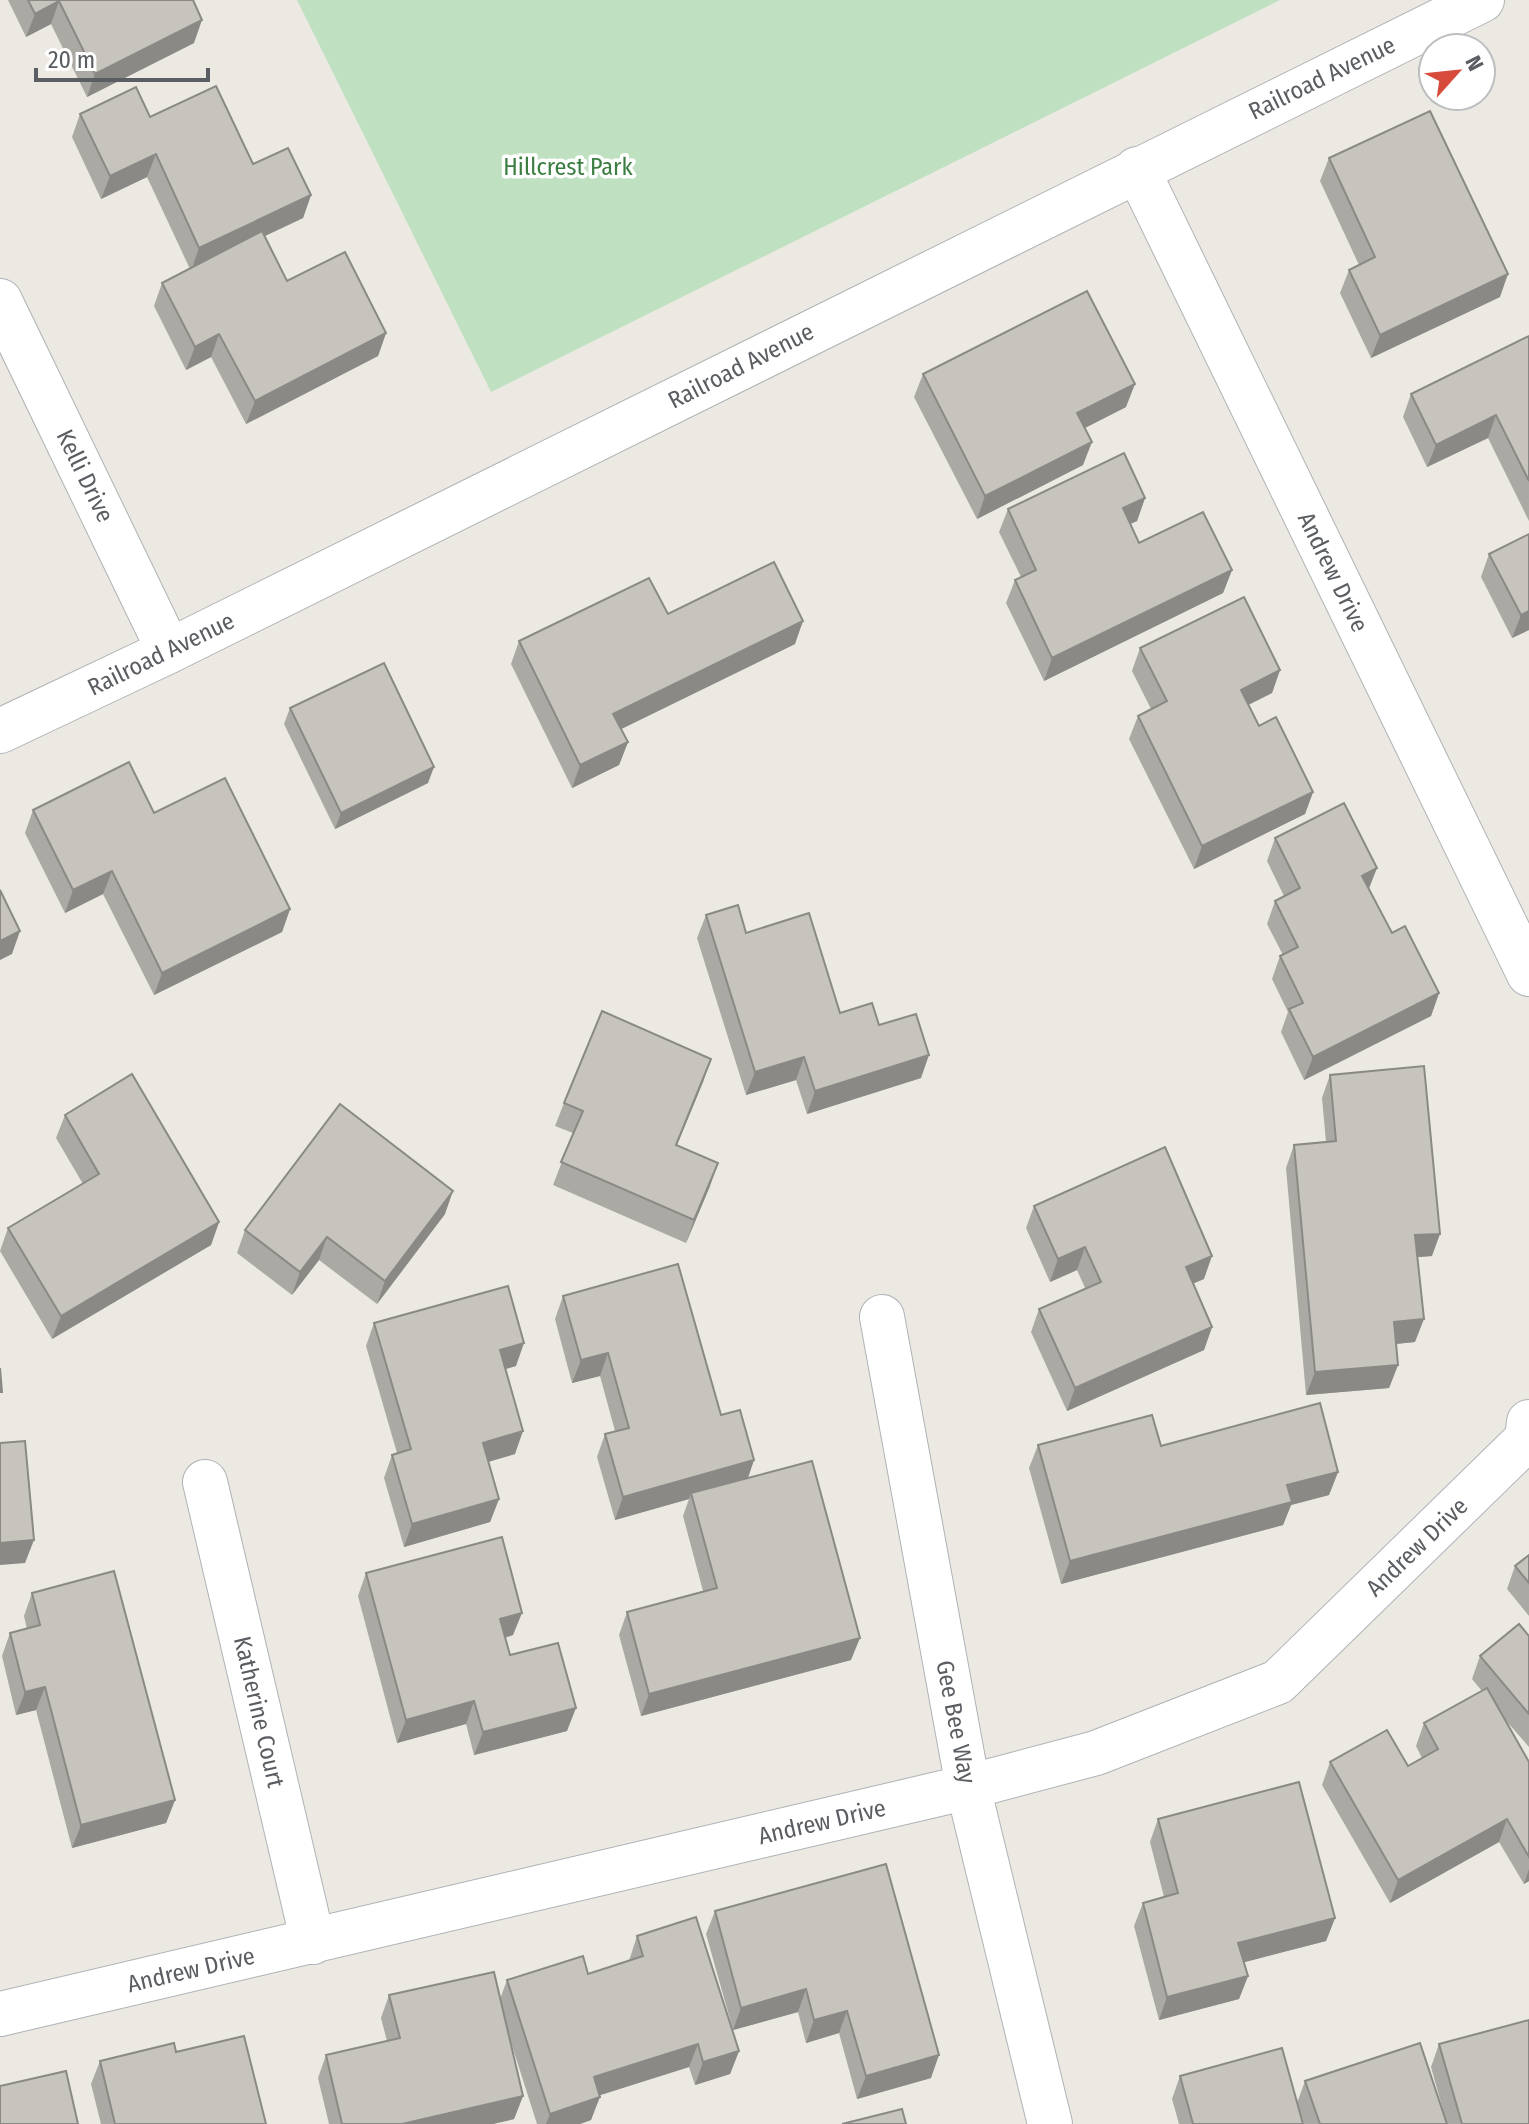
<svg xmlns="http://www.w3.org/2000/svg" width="1529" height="2124" font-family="'Fira Sans Condensed',sans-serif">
  <rect width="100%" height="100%" fill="#ebe9e2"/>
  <!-- green -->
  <polygon fill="#c0e1c1" points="297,0 1280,0 491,392"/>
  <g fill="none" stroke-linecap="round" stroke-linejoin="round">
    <!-- minor casing -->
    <g stroke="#afb2b6" stroke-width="46">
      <g id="minor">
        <polyline points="1137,169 1529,974"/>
        <polyline points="0,301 169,651"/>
        <polyline points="0,731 169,651 1482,0"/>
        <polyline points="882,1317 968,1787 1050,2124"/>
        <polyline points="205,1482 313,1942"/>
        <polyline points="0,2014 968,1787 1096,1753 1278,1682 1527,1439 1529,1422"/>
      </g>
    </g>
    <!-- minor -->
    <use href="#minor" stroke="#fff" stroke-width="44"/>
  </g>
  <!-- wall -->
  <g fill="#aba9a3">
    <polygon points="8,0 193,0 194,43 87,97 51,24 26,37"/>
    <polygon points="80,114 150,117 311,195 303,218 264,236 287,281 386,333 378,356 246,424 211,357 186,370 154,306 162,283 190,269 147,177 101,199 72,137"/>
    <polygon points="1329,158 1500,297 1371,358 1340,293 1349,270 1359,265 1320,181"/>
    <polygon points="1529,336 1529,521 1488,438 1427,467 1403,417 1411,394"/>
    <polygon points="923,374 1126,407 1085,428 1083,465 977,519 914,397"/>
    <polygon points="1145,498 1137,521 1130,524 1139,543 1232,570 1223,593 1044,681 1006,603 1015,580 1021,577 999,532 1008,509"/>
    <polygon points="1529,534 1529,630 1512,638 1481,577 1489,554"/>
    <polygon points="668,614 795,644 621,729 628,742 619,765 572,788 511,664 519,641"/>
    <polygon points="1140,648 1280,670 1272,693 1248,705 1259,726 1313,792 1305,814 1194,869 1129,739 1138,716 1151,709 1132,671"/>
    <polygon points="290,708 428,783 335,829 284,724"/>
    <polygon points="33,810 154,813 290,909 282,932 154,995 103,894 65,913 25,833"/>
    <polygon points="1275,838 1369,889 1392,933 1439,993 1431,1016 1304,1080 1281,1032 1288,1012 1272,979 1280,956 1283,955 1267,924 1275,901 1284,896 1267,861"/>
    <polygon points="706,915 746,933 840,1013 879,1025 921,1078 807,1114 796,1080 746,1095 697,938"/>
    <polygon points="1330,1075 1432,1256 1418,1257 1415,1342 1396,1344 1398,1365 1389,1388 1306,1395 1286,1168 1294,1145 1326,1142 1322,1098"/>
    <polygon points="703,1082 677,1145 710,1186 686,1243 553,1185 573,1133 555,1126 564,1103"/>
    <polygon points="65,1115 219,1222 211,1245 52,1339 0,1251 8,1228 83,1184 56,1138"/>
    <polygon points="1034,1206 1204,1279 1193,1283 1212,1327 1204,1350 1067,1411 1031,1332 1039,1309 1085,1288 1077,1270 1050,1282 1026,1228"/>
    <polygon points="445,1214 377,1304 319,1260 292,1295 237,1253 245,1230"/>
    <polygon points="563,1296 721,1415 754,1460 748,1478 851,1660 641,1716 619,1635 627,1612 703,1591 683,1516 689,1499 615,1520 597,1457 605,1434 615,1431 600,1376 572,1383 555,1319"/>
    <polygon points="374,1323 516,1366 505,1369 515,1454 488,1462 499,1499 490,1522 404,1547 384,1478 392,1455 397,1453 366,1346"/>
    <polygon points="1038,1445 1161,1446 1338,1472 1329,1495 1291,1505 1283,1525 1061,1584 1029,1468"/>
    <polygon points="1529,1555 1529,1616 1507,1589 1515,1566"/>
    <polygon points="366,1573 513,1635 505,1638 510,1655 567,1731 474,1755 466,1724 397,1743 358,1596"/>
    <polygon points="32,1593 175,1800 166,1823 72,1848 36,1710 16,1715 2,1656 10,1633 27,1629 24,1616"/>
    <polygon points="1529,1636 1529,1747 1502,1716 1529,1762 1529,1881 1524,1884 1499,1842 1390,1903 1322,1785 1330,1762 1408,1766 1422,1758 1416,1746 1424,1723 1482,1691 1472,1679 1480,1656"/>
    <polygon points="1158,1819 1335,1918 1326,1941 1244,1962 1248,1976 1239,1999 1159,2020 1134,1926 1143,1903 1164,1897 1150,1842"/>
    <polygon points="886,1864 931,2078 857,2099 839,2033 806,2043 798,2012 733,2030 706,1934 715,1911"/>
    <polygon points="637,1936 739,2051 730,2074 695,2085 689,2067 599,2095 591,2120 580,2124 537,2124 508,2033 523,2096 514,2119 493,2124 329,2124 318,2078 326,2055 387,2041 381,2018 389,1995 500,1999 507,1980 588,1974 629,1961"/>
    <polygon points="1439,2044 1529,2124 1447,2124 1431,2067"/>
    <polygon points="176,2052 266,2124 101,2124 91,2084 100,2061"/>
    <polygon points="1180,2076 1297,2103 1305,2081 1447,2124 1304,2124 1299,2109 1303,2124 1179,2124 1172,2099"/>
  </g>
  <!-- shaded-wall -->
  <g fill="#8b8985">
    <polygon points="59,1 51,24 26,37 35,14"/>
    <polygon points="202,20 194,43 87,97 95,74"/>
    <polygon points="156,154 147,177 101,199 110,176"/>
    <polygon points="311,195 303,218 191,271 199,248"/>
    <polygon points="1508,274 1500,297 1371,358 1380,335"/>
    <polygon points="386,333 378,356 246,424 255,401"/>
    <polygon points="219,334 211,357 186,370 195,347"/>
    <polygon points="1135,384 1126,407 1069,436 1077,413"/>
    <polygon points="1496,415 1488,438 1427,467 1436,445"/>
    <polygon points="1092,442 1083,465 977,519 985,496"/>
    <polygon points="1145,498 1137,521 1114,531 1123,508"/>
    <polygon points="1232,570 1223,593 1044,681 1052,658"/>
    <polygon points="1529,611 1529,630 1512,638 1521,615"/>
    <polygon points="803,621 795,644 605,737 613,714"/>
    <polygon points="1280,670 1272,693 1232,713 1241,690"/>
    <polygon points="628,742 619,765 572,788 580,765"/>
    <polygon points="434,767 428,783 335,829 341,813"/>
    <polygon points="1313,792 1305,814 1194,869 1202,846"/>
    <polygon points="1377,868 1368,891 1362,876"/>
    <polygon points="112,871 103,894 65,913 73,890"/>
    <polygon points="290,909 282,932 154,995 162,973"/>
    <polygon points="20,931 12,954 0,960 0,941"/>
    <polygon points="1439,993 1431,1016 1304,1080 1313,1057"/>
    <polygon points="929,1055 921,1078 807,1114 815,1091"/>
    <polygon points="804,1057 796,1080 746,1095 755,1072"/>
    <polygon points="711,1059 703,1082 667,1168 676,1145"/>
    <polygon points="718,1163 710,1186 686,1243 694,1220"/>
    <polygon points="453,1191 445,1214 377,1304 385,1281"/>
    <polygon points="219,1222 211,1245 52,1339 61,1316"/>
    <polygon points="1440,1234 1432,1256 1407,1258 1415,1235"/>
    <polygon points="327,1237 319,1260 292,1295 300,1272"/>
    <polygon points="1085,1247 1077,1270 1050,1282 1058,1259"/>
    <polygon points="1212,1256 1204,1279 1178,1290 1186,1267"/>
    <polygon points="1424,1319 1415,1342 1385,1345 1394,1322"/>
    <polygon points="1212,1327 1204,1350 1067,1411 1075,1388"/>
    <polygon points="524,1343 516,1366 492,1373 500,1350"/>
    <polygon points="608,1353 600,1376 572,1383 581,1360"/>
    <polygon points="1398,1365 1389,1388 1306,1395 1315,1372"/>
    <polygon points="523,1431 515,1454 474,1466 483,1443"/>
    <polygon points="754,1460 746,1483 691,1493 689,1499 615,1520 623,1497"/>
    <polygon points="1338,1472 1329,1495 1291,1505 1283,1525 1061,1584 1070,1561 1287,1485"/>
    <polygon points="499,1499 490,1522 404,1547 412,1524"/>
    <polygon points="34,1540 25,1563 0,1565 0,1543"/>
    <polygon points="522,1613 513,1635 492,1641 500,1619"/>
    <polygon points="860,1638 851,1660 641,1716 649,1694"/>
    <polygon points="45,1687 36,1710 16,1715 25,1692"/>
    <polygon points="474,1701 466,1724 397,1743 406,1720"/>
    <polygon points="576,1708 567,1731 474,1755 483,1732"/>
    <polygon points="175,1800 166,1823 72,1848 81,1825"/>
    <polygon points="1507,1819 1499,1842 1390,1903 1398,1880"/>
    <polygon points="1529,1869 1529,1881 1524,1884"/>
    <polygon points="1335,1918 1326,1941 1230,1966 1238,1943"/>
    <polygon points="1248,1976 1239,1999 1159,2020 1167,1997"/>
    <polygon points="806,1989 798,2012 733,2030 741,2008"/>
    <polygon points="847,2011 839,2033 806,2043 814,2020"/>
    <polygon points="698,2044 689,2067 585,2100 594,2077"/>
    <polygon points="739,2051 730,2074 695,2085 703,2062"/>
    <polygon points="939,2055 931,2078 857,2099 866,2076"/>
    <polygon points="523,2096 514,2119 493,2124 402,2124"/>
    <polygon points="600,2097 591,2120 580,2124 546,2124 550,2114"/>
  </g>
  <!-- building -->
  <g fill="#c7c4be" stroke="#8b8985" stroke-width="2">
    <polygon points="28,0 193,0 202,20 95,74 59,1 35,14"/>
    <polygon points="216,86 253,164 288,148 311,195 199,248 156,154 110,176 80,114 136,87 150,117"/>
    <polygon points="1430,111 1508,274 1380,335 1349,270 1375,257 1329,158"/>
    <polygon points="262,231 287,281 345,252 386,333 255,401 219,334 195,347 162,283"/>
    <polygon points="1087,291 1135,384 1077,413 1092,442 985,496 923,374"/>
    <polygon points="1529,336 1529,481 1496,415 1436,445 1411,394"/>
    <polygon points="1124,453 1145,498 1123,508 1139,543 1203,512 1232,570 1052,658 1015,580 1036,570 1008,509"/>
    <polygon points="1529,534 1529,611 1521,615 1489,554"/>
    <polygon points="774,562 803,621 613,714 628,742 580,765 519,641 649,578 668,614"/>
    <polygon points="1244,597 1280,670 1241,690 1259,726 1276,717 1313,792 1202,846 1138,716 1167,701 1140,648"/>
    <polygon points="384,663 434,767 341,813 290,708"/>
    <polygon points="129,762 154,813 225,778 290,909 162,973 112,871 73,890 33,810"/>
    <polygon points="1344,803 1377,868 1362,876 1392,933 1405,926 1439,993 1313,1057 1289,1009 1303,1003 1280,956 1298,947 1275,901 1300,888 1275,838"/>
    <polygon points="0,890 20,931 0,941"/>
    <polygon points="738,905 746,933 809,913 840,1013 872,1003 879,1025 916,1014 929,1055 815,1091 804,1057 755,1072 706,915"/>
    <polygon points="602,1011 711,1059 676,1145 718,1163 694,1220 561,1162 583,1111 564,1103"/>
    <polygon points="1424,1066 1440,1234 1415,1235 1424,1319 1394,1322 1398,1365 1315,1372 1294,1145 1336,1141 1330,1075"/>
    <polygon points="132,1074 219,1222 61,1316 8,1228 99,1174 65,1115"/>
    <polygon points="340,1104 453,1191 385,1281 327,1237 300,1272 245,1230"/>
    <polygon points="1165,1147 1212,1256 1186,1267 1212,1327 1075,1388 1039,1309 1101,1282 1085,1247 1058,1259 1034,1206"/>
    <polygon points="678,1264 721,1415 740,1410 754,1460 623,1497 605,1434 629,1428 608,1353 581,1360 563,1296"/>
    <polygon points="508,1286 524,1343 500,1350 523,1431 483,1443 499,1499 412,1524 392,1455 411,1449 374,1323"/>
    <polygon points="0,1368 2,1392 0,1392"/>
    <polygon points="1320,1403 1338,1472 1287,1485 1292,1502 1070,1561 1038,1445 1152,1415 1161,1446"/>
    <polygon points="25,1441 34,1540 0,1543 0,1443"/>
    <polygon points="812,1461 860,1638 649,1694 627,1612 717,1588 691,1493"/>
    <polygon points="502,1537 522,1613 500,1619 510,1655 558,1643 576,1708 483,1732 474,1701 406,1720 366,1573"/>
    <polygon points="1529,1555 1529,1583 1515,1566"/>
    <polygon points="114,1571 175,1800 81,1825 45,1687 25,1692 10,1633 40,1625 32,1593"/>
    <polygon points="1519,1624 1529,1636 1529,1714 1480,1656"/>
    <polygon points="1487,1688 1529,1762 1529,1857 1507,1819 1398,1880 1330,1762 1387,1730 1408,1766 1438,1749 1424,1723"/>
    <polygon points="1299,1782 1335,1918 1238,1943 1248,1976 1167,1997 1143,1903 1178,1893 1158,1819"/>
    <polygon points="886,1864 939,2055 866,2076 847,2011 814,2020 806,1989 741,2008 715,1911"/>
    <polygon points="696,1917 739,2051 703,2062 698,2044 594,2077 600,2097 550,2114 507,1980 583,1956 588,1974 643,1956 637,1936"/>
    <polygon points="494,1972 523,2096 402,2124 342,2124 326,2055 400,2038 389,1995"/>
    <polygon points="1529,2020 1529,2124 1462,2124 1439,2044"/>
    <polygon points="244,2036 266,2124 115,2124 100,2061 174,2043 176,2052"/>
    <polygon points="1420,2043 1447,2124 1320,2124 1305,2081"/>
    <polygon points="1282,2048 1303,2124 1193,2124 1180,2076"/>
    <polygon points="66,2071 78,2124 0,2124 0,2086"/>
    <polygon points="902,2109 906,2124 842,2124"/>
  </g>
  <g text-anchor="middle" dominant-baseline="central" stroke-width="7" stroke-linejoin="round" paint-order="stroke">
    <!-- street labels -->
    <g font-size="24" fill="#5a5d61" stroke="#fff">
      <text transform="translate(1322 78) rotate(-26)">Railroad Avenue</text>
      <text transform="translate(741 366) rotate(-27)">Railroad Avenue</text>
      <text transform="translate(85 476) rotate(64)">Kelli Drive</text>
      <text transform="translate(1333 572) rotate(64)">Andrew Drive</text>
      <text transform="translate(161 654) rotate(-26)">Railroad Avenue</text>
      <text transform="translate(1417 1547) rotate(-44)">Andrew Drive</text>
      <text transform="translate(259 1712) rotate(77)">Katherine Court</text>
      <text transform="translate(956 1722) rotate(79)">Gee Bee Way</text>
      <text transform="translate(822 1822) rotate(-13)">Andrew Drive</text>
      <text transform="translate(191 1970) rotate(-13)">Andrew Drive</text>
    </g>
    <!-- park labels -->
    <g font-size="24" fill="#3c7e41" stroke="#fff">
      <text x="568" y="167">Hillcrest Park</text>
    </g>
  </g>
  <!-- north arrow -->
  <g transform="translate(1457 72) rotate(63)"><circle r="38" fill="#ffffff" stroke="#bdbec0" stroke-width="2"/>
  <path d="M0-6L14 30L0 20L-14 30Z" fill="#d74b3c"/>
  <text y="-12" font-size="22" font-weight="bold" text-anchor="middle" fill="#5a5d61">N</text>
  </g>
  <!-- scale -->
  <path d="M36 68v12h172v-12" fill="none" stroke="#5a5d61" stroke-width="4"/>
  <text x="48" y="68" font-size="24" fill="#5a5d61" stroke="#ffffff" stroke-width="6" paint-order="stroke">20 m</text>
</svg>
